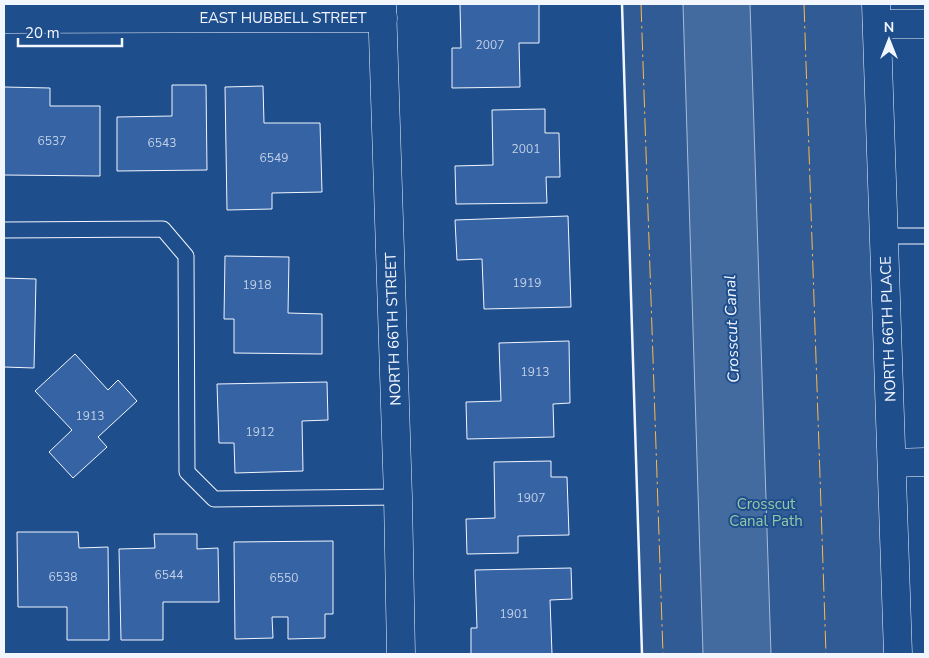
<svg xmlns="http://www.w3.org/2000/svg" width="929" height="658" font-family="'Nunito Sans',sans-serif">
  <rect width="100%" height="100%" fill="#1f4e8c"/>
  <!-- built -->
  <polygon fill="#305b95" stroke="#a8bbd7" points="622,4 876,4 898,654 642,654"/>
  <!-- water -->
  <polygon fill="#446ba0" stroke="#a8bbd7" points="683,4 750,4 771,654 703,654"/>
  <!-- building -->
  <g fill="#3563a3" stroke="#f2f6ff">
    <polygon points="460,4 539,4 539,43 519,43 520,87 452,88 452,48 461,48"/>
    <polygon points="172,85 206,85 207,170 117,171 117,117 172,116"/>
    <polygon points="263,86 264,123 320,123 322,192 272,193 272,209 227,210 225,87"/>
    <polygon points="4,87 50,88 50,106 100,106 100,176 4,175"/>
    <polygon points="545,109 545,133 559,133 560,177 546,177 547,203 456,204 455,166 493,165 492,110"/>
    <polygon points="568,216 571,307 484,309 482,259 457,260 455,220"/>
    <polygon points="225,256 289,257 288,313 322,314 322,354 234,353 234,319 224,319"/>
    <polygon points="4,278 36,279 34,368 4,367"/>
    <polygon points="569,341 570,403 553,404 554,437 467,439 466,402 501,401 499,343"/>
    <polygon points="75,354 108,390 118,380 137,401 98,437 107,447 73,478 49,452 72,430 35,391"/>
    <polygon points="327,382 328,420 302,421 303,471 235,473 234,443 219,443 217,384"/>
    <polygon points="551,461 551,477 567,477 569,535 518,536 518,553 467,554 466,519 495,518 494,462"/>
    <polygon points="17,532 78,532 79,548 108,547 109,640 67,640 67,607 18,607"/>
    <polygon points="154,534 197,534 197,549 218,548 219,602 163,602 163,640 121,640 119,549 155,548"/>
    <polygon points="333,541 333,614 325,614 325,638 288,639 288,617 272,617 273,638 235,639 234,542"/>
    <polygon points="571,568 572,599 550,600 552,654 471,654 471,628 477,628 475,570"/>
  </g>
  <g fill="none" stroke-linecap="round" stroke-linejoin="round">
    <!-- service casing -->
    <g stroke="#f2f6ff" stroke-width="17">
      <g id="service">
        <polyline points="4,230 163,229 186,256 187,472 214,499 398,497"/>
        <polyline points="885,236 925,236"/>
      </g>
    </g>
    <!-- minor casing -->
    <g stroke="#f2f6ff" stroke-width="29">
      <g id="minor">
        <polyline points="382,4 398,497 401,654"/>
        <polyline points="876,4 898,654"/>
        <polyline points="4,19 383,18"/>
        <polyline points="877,24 925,24"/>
        <polyline points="892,463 925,462"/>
      </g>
    </g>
    <!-- service -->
    <use href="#service" stroke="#1f4e8c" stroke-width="15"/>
    <!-- minor -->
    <use href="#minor" stroke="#1f4e8c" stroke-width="28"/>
    <!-- wall -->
    <polyline stroke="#f2f6ff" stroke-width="2.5" points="622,4 642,654"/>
    <!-- power -->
    <g stroke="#ffb74d" stroke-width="1" stroke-dasharray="18 4 2.5 4" stroke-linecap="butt">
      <polyline points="641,4 663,654"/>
      <polyline points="804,4 826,654"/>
    </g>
  </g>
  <g text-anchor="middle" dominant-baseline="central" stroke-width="4" stroke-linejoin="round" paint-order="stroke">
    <!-- number labels -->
    <g font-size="12" fill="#c3d1e8">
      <text x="490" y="45">2007</text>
      <text x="52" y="141">6537</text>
      <text x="162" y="143">6543</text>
      <text x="526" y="149">2001</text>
      <text x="274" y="158">6549</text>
      <text x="527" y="283">1919</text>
      <text x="257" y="285">1918</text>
      <text x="535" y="372">1913</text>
      <text x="90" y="416">1913</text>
      <text x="260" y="432">1912</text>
      <text x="531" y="498">1907</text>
      <text x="169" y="575">6544</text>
      <text x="63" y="577">6538</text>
      <text x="284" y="578">6550</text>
      <text x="514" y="614">1901</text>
    </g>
    <!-- street labels -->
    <g font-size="15" fill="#f2f6ff" stroke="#1f4e8c">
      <text x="283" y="18">EAST HUBBELL STREET</text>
      <text transform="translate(393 329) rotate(-92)">NORTH 66TH STREET</text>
      <text transform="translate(888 329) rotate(-92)">NORTH 66TH PLACE</text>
    </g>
    <!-- park labels -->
    <g font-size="15" fill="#97c8a6" stroke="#1f4e8c">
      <text x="766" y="504">Crosscut<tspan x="766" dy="17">Canal Path</tspan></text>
    </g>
    <!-- water labels -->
    <g font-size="16" font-style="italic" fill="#f2f6ff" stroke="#1f4e8c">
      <text transform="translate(732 329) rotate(-92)">Crosscut Canal</text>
    </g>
  </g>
  <!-- border -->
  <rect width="929" height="658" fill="none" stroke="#f2f6ff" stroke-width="10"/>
  <!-- north arrow -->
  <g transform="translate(889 40)" stroke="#1f4e8c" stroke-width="4" paint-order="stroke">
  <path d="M0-4L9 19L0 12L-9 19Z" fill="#f2f6ff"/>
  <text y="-8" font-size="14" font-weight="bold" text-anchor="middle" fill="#f2f6ff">N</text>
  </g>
  <!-- scale -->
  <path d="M18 38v8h104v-8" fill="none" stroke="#f2f6ff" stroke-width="2.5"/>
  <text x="25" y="38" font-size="15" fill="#f2f6ff" stroke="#1f4e8c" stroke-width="4" paint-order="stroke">20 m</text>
</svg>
